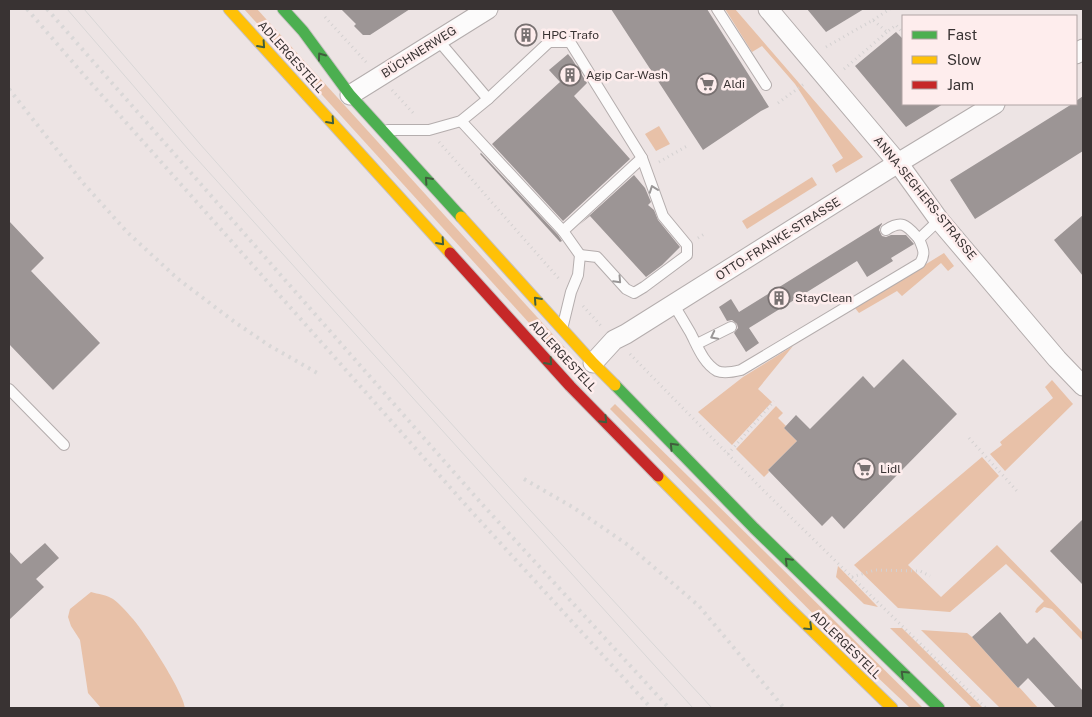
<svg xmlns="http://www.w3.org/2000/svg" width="1092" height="717" font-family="'Public Sans',sans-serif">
  <rect width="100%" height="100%" fill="#ede4e4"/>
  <!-- green -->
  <g fill="#e8c1a8">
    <polygon points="244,9 257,9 567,350 560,357"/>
    <polygon points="725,9 735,9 863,157 836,173 832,165 843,158 795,84 762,46 752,52"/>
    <polygon points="659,126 670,144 656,151 645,134"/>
    <polygon points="812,177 817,185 747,229 742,221"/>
    <polygon points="944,253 954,266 948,271 941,263 902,296 897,291 859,313 855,308"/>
    <polygon points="793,346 758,389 772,402 732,445 698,412 743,377"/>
    <polygon points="1052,380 1073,404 1005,471 990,454 1002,445 1000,442 1053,398 1045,387"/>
    <polygon points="615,404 923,708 910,708 855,656 610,409"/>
    <polygon points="776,406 783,413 778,418 786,426 784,428 797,441 768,470 769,472 764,477 736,449"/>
    <polygon points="982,457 999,476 908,565 941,597 997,545 1083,633 1083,641 1052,609 1044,607 1037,613 1035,612 1037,608 1044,601 1006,564 950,612 898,608 854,565"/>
    <polygon points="838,566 878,607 864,604 836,577"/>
    <path d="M91 592C98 594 107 595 113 599 120 604 127 612 132 618 144 631 184 693 185 708H101L88 693 80 640 71 626 68 617 70 609Z"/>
    <polygon points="890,628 902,628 983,708 972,708"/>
    <polygon points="921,630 967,633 972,637 1018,688 1019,687 1038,708 1000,708"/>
  </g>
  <!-- building -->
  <g fill="#9c9595">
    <polygon points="341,9 410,9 370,35 363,35 354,26 356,24"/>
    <polygon points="611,9 707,9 769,107 761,111 703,150"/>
    <polygon points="807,9 864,9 826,32"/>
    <polygon points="896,32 903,39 903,104 943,104 906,127 855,66"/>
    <polygon points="568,54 572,59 587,83 574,96 630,159 563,221 492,144 560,82 549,70"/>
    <polygon points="1083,96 1083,151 975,219 950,180 1072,104 1076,104 1076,101"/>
    <polygon points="481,153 558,235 562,241 560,242 480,154"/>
    <polygon points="634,175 645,188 651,202 648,205 654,210 658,220 680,247 662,265 646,277 590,216 579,225"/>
    <polygon points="1083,215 1083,276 1054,240"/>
    <polygon points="9,221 44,258 31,271 100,343 53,390 9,344"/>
    <polygon points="882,223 882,224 880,227 879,230 882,236 886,237 891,235 906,235 914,244 891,258 893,261 867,277 857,261 749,328 759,343 746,352 734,333 738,328 737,324 732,320 727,321 719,307 731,299 739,312"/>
    <polygon points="903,359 957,414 844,529 832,516 822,526 768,470 797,441 784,428 796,415 810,429 863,376 874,388"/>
    <polygon points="1083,519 1083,585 1050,551"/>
    <polygon points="45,543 59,558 36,579 44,587 9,620 9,551 21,564"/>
    <polygon points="1000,612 1027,644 1034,637 1083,691 1083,708 1056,708 1028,678 1018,688 972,637"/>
  </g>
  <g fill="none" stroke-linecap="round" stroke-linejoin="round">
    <!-- lane casing -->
    <g stroke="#b4adad" stroke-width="12">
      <g id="lane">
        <polyline points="717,9 766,85"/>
        <polyline points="438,40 488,99"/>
        <polyline points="461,121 563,231 642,158"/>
        <polyline points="388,130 429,130 461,121 488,99 549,42 570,42 642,158 663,216 687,245 687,255 644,287 634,293 626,289 597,257 580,255"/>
        <path d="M886 230C903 219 907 226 919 239"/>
        <path d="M673 304C679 313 684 322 690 332 697 345 703 363 717 371 724 374 733 372 741 370L920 263C926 253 923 249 919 239L939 220"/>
        <polyline points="563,325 571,292 578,275 580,255 563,231"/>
        <polyline points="697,344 731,327"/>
        <polyline points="9,389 64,445"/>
      </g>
    </g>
    <!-- street casing -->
    <g stroke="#b4adad" stroke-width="21">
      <g id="street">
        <polyline points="768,9 898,163 939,220 1057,359 1083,386"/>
        <polyline points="1076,54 1083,49"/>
        <polyline points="350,95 488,9"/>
        <polyline points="593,363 614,340 626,334 898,163 995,104"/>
      </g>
    </g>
    <!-- fast casing -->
    <g stroke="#c6c1c1" stroke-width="13">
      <g id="fast">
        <polyline points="283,9 303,31 350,95 461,217"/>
        <polyline points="615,385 754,528 939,708"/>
      </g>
    </g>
    <!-- slow casing -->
    <g stroke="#c6c1c1" stroke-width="13">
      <g id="slow">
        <polyline points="229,9 450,253"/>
        <polyline points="461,217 593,363 615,385"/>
        <polyline points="658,476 787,606 892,708"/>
      </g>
    </g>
    <!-- jam casing -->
    <g stroke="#c6c1c1" stroke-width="13">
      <polyline id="jam" points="450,253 570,386 658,476"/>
    </g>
    <!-- path -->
    <g stroke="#d4d1d1" stroke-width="3" stroke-dasharray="1 4" stroke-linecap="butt">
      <polyline points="325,17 366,62"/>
      <polyline points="873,20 890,9"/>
      <polyline points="826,47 873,20 887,32 896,25 903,33"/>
      <polyline points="844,69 887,32"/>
      <polyline points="392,90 415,115"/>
      <polyline points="778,103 804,84"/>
      <polyline points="439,142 560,280"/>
      <polyline points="659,162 687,146"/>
      <polyline points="698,238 706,233"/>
      <polyline points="583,306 602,327"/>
      <polyline points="630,354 764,491 986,708"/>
      <polyline points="969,438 1017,491"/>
      <polyline points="728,454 774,401"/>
      <polyline points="852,577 875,570 920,571 930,576"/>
    </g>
    <!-- lane -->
    <use href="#lane" stroke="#fcfbfb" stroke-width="10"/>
    <!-- street -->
    <use href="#street" stroke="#fcfbfb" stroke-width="19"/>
    <!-- fast -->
    <use href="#fast" stroke="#4caf50" stroke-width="11"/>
    <!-- slow -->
    <use href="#slow" stroke="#ffc107" stroke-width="11"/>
    <!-- jam -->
    <use href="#jam" stroke="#c62828" stroke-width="11"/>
    <!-- tram -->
    <g stroke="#d9d7d7" stroke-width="1">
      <polyline points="67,9 188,149 693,708"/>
      <polyline points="84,9 200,144 312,270 507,485 712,708"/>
    </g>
    <!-- rail -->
    <g stroke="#d9d7d7" stroke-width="4" stroke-dasharray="2.5 5" stroke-linecap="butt">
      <polyline points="27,9 83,74 472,512 651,708"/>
      <polyline points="47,9 481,503 669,708"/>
      <polyline points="9,89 84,184 127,232 178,279 236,323 270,346 319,374"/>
      <polyline points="524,479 574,508 628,545 699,606 784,708"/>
    </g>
  </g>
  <!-- one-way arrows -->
  <defs><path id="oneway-chevron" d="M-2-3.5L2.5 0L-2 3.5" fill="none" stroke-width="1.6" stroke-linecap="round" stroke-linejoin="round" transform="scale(1.25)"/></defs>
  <g stroke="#405e3d">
    <use href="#oneway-chevron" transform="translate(262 45) rotate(48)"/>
    <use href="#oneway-chevron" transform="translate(321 56) rotate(-126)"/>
    <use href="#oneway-chevron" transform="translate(331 121) rotate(48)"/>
    <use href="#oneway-chevron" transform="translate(428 180) rotate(-132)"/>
    <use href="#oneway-chevron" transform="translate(441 242) rotate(48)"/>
    <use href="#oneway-chevron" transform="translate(537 300) rotate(-132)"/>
    <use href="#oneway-chevron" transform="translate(549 362) rotate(48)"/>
    <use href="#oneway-chevron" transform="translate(604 420) rotate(46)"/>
    <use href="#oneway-chevron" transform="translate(673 446) rotate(-134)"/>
    <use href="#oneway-chevron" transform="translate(788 561) rotate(-135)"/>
    <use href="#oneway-chevron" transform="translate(809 627) rotate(44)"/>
    <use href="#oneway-chevron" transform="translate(904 674) rotate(-136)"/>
  </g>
  <g stroke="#9a9797">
    <use href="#oneway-chevron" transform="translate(653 189) rotate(-110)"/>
    <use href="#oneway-chevron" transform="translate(618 280) rotate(47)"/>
    <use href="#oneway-chevron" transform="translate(714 336) rotate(153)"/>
  </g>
  <!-- icons -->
  <defs>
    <g id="building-ring" transform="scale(1.125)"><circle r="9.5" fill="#feeded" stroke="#787171" stroke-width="1.5"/><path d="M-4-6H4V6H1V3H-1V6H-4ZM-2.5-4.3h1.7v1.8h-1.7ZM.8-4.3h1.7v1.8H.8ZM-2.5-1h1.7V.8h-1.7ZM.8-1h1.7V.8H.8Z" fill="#787171"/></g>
    <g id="supermarket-ring" transform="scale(1.125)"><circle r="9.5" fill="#feeded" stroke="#787171" stroke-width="1.5"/><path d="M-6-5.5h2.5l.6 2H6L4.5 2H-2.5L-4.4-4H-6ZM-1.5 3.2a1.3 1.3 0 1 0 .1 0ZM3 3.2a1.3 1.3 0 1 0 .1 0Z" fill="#787171"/></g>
  </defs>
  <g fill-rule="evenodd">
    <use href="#building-ring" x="526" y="35"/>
    <use href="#building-ring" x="570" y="75"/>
    <use href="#supermarket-ring" x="707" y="84"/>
    <use href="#building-ring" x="779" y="298"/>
    <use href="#supermarket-ring" x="864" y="469"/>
  </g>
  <g text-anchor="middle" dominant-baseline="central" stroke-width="5" stroke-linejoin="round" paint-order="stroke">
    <!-- poi labels -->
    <g font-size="12" fill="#393333" stroke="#feeded" text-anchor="start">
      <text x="542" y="35">HPC Trafo</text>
      <text x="586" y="75">Agip Car-Wash</text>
      <text x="723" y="84">Aldi</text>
      <text x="795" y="298">StayClean</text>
      <text x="880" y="469">Lidl</text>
    </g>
    <!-- street labels -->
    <g font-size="12" fill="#393333" stroke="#feeded">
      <text transform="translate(419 52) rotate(-32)">BÜCHNERWEG</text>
      <text transform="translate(291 57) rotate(48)">ADLERGESTELL</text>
      <text transform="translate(925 198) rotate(51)">ANNA-SEGHERS-STRASSE</text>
      <text transform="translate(778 239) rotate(-32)">OTTO-FRANKE-STRASSE</text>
      <text transform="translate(563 356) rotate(47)">ADLERGESTELL</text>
      <text transform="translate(846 645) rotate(44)">ADLERGESTELL</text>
    </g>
  </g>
  <!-- border -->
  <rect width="1092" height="717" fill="none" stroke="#393333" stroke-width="20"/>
  <!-- legend -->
  <rect x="902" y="15" width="175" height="90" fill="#feeded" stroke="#afa3a3"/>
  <rect x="912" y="31" width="25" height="8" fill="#4caf50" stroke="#afa3a3"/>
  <text x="947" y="40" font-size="15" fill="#393333">Fast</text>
  <rect x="912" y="56" width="25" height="8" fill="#ffc107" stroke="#afa3a3"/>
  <text x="947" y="65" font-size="15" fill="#393333">Slow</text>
  <rect x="912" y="81" width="25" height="8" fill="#c62828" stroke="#afa3a3"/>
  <text x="947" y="90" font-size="15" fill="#393333">Jam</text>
</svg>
